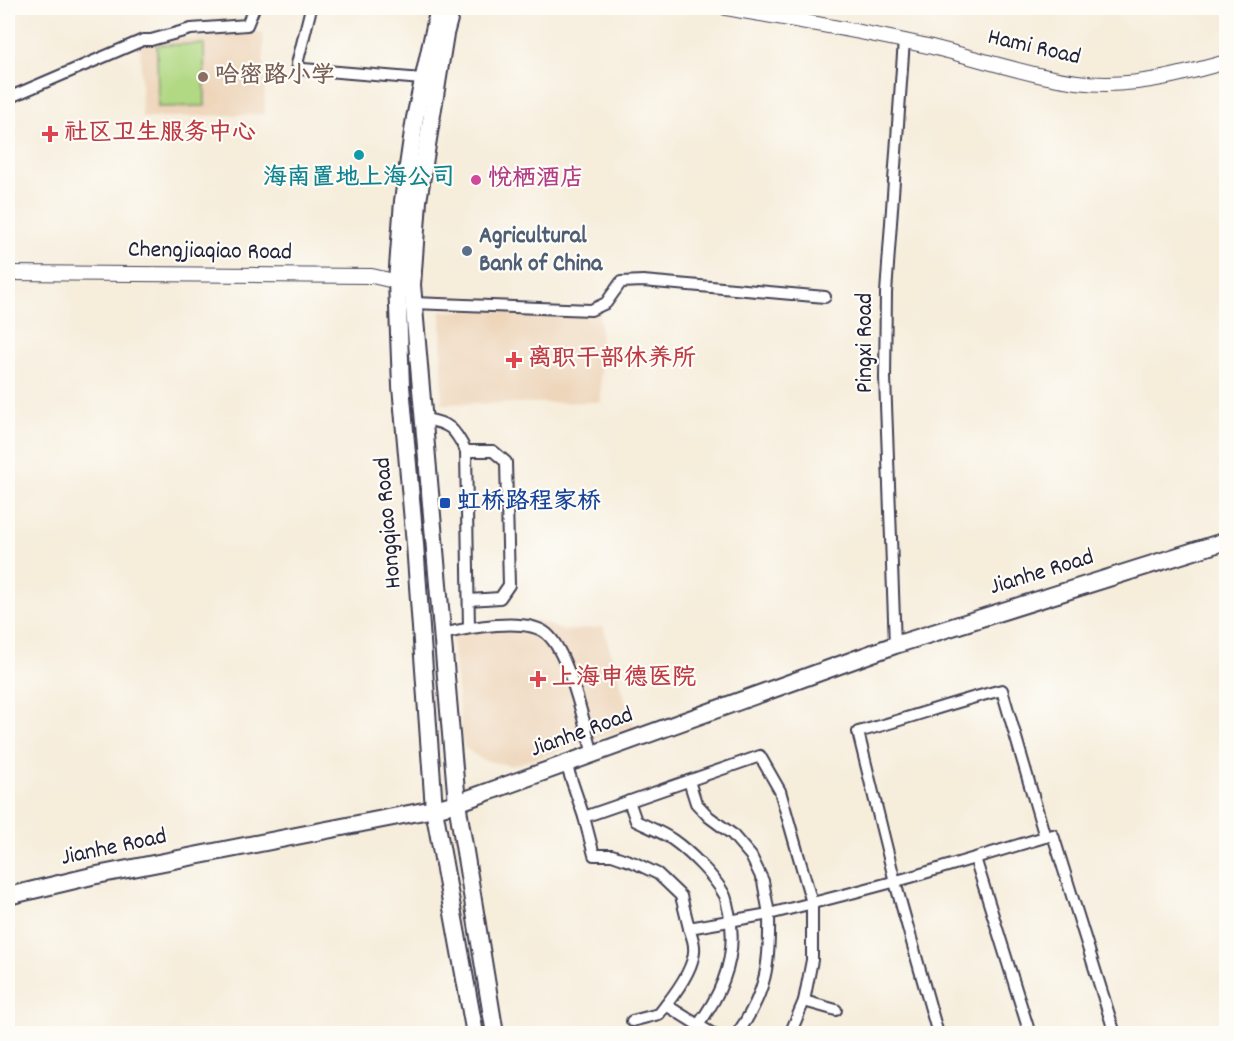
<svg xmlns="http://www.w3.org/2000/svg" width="1234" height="1041" font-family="Dekko,'LXGW WenKai TC',sans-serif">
  <rect width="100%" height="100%" fill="#fdfcf7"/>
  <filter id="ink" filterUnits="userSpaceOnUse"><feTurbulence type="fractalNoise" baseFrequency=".0167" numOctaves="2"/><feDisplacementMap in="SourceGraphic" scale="12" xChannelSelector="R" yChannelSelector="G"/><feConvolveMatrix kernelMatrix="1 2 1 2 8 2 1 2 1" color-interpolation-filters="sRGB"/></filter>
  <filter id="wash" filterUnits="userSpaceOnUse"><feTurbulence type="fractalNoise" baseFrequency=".008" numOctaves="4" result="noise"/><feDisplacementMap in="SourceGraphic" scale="24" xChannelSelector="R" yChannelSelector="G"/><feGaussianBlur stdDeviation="1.35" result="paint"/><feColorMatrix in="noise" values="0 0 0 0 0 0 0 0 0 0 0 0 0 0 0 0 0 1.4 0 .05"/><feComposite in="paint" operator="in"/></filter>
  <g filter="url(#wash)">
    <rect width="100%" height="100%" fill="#f6eddb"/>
    <!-- built -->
    <g fill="#eed6bb">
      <polygon points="263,32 265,114 142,118 140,39 205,37 207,33"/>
      <polygon points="600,310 601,402 442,404 441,311"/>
      <polygon points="539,621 564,631 603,627 634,727 512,766 483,760 463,747 451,628 465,624"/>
    </g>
    <!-- green -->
    <polygon fill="#b1d882" stroke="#6a7d5e" stroke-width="1.5" points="204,44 205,106 158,107 157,45"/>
  </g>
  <g filter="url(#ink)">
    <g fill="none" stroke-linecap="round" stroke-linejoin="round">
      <!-- minor casing -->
      <g stroke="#424053" stroke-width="14">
        <g id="minor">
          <polyline points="311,8 297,64 303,69 422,79"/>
          <polyline points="8,98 143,40 151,40 191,29 247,25 254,8"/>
          <polyline points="413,303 591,310 606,303 621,282 643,281 825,297"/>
          <path d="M424 419C450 423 454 428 466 451L469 628"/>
          <polyline points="466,451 493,451 506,462 509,585 500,598 469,600"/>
          <path d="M443 634C467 628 527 616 547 634 569 653 584 724 593 754"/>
          <polyline points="895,645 885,378 886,293 904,40"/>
          <polyline points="566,764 584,817 760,756 780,791 812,903 812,960 804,1001 790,1034"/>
          <path d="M629 801 636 821C648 827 662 832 673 840 690 852 714 876 724 894 727 899 727 906 729 912 738 953 723 992 698 1025L713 1034"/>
          <polyline points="584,817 594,855 612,855 635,863 658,874 681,896 689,928 769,914 763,881 751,856 732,834 709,817 696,803 689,781"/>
          <polyline points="1045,837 1053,835 1115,1034"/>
          <polyline points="975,858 1030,1034"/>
          <path d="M689 928C691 934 694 941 694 947 696 965 677 991 666 1005L698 1025"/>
          <polyline points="804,1001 836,1010"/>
          <polyline points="632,1021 659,1014 666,1005"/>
          <path d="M737 1034C767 992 770 963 769 914 817 902 864 890 911 877L1045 837 1002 690C953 702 907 719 858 732L895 882 938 1034"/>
        </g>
      </g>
      <!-- tertiary casing -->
      <g stroke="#424053" stroke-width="16">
        <g id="tertiary">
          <path d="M726 8C795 20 864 31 932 47 985 60 1053 84 1106 84 1148 84 1186 73 1226 62"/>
          <polyline points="8,273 372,276 407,284"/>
        </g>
      </g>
      <!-- primary casing -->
      <g stroke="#424053" stroke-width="20">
        <g id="primary">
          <polyline points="439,8 415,118 403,201 397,281 401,386 415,544 434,809 475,1034"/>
          <polyline points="452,8 445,34 418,201 412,285 457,803 495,1034"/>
          <polyline points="8,896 92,876 434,809 457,803 895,645 1226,541"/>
        </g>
      </g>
      <!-- minor -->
      <use href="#minor" stroke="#fff" stroke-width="10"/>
      <!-- tertiary -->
      <use href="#tertiary" stroke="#fff" stroke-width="14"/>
      <!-- primary -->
      <use href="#primary" stroke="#fff" stroke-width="16"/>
    </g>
  </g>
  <!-- markers -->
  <circle fill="#8d6e63" stroke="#fdfcf7" stroke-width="2" cx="203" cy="77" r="6"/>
  <g fill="#e0444e" stroke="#fdfcf7" stroke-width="2">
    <path d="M47 125h6v6h6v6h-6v6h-6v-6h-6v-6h6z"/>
    <path d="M511 351h6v6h6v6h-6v6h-6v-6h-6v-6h6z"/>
    <path d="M535 670h6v6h6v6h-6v6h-6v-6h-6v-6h6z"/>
  </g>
  <circle fill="#0f9aa8" stroke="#fdfcf7" stroke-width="2" cx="359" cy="155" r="6"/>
  <circle fill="#d1479c" stroke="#fdfcf7" stroke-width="2" cx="476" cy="180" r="6"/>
  <circle fill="#5c6f8a" stroke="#fdfcf7" stroke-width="2" cx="467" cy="251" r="6"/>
  <rect fill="#1a4fb4" stroke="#fdfcf7" stroke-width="2" x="439" y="497" width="12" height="12" rx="3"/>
  <g text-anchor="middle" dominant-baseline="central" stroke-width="4.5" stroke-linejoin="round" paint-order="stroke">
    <!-- street labels -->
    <g font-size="24" fill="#22223b" stroke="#fdfcf7">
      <text transform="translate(1034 48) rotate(13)">Hami Road</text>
      <text transform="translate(210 252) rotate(1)">Chengjiaqiao Road</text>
      <text transform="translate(866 343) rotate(-90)">Pingxi Road</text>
      <text transform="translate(389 523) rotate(-95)">Hongqiao Road</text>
      <text transform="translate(1042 573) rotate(-17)">Jianhe Road</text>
      <text transform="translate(582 733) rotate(-20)">Jianhe Road</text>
      <text transform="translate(114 848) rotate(-12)">Jianhe Road</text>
    </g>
    <!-- education labels -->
    <g font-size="24" font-weight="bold" fill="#785e54" stroke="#fdfcf7" text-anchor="start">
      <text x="215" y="77">哈密路小学</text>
    </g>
    <!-- health labels -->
    <g font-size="24" font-weight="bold" fill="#be3a42" stroke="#fdfcf7" text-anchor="start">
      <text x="64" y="134">社区卫生服务中心</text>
      <text x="528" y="360">离职干部休养所</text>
      <text x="552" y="679">上海申德医院</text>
    </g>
    <!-- culture labels -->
    <g font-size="24" font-weight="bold" fill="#0d838f" stroke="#fdfcf7">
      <text x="359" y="179">海南置地上海公司</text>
    </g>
    <!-- hotel labels -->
    <g font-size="24" font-weight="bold" fill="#b23c85" stroke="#fdfcf7" text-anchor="start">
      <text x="488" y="180">悦栖酒店</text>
    </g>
    <!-- service labels -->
    <g font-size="24" font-weight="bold" fill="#4e5e75" stroke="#fdfcf7" text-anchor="start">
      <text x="479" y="237">Agricultural<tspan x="479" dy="28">Bank of China</tspan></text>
    </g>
    <!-- transit labels -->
    <g font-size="24" font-weight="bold" fill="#164399" stroke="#fdfcf7" text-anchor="start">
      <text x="457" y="503">虹桥路程家桥</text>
    </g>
  </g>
  <!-- margin -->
  <rect width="1234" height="1041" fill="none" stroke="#fdfcf7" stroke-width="30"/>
</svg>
